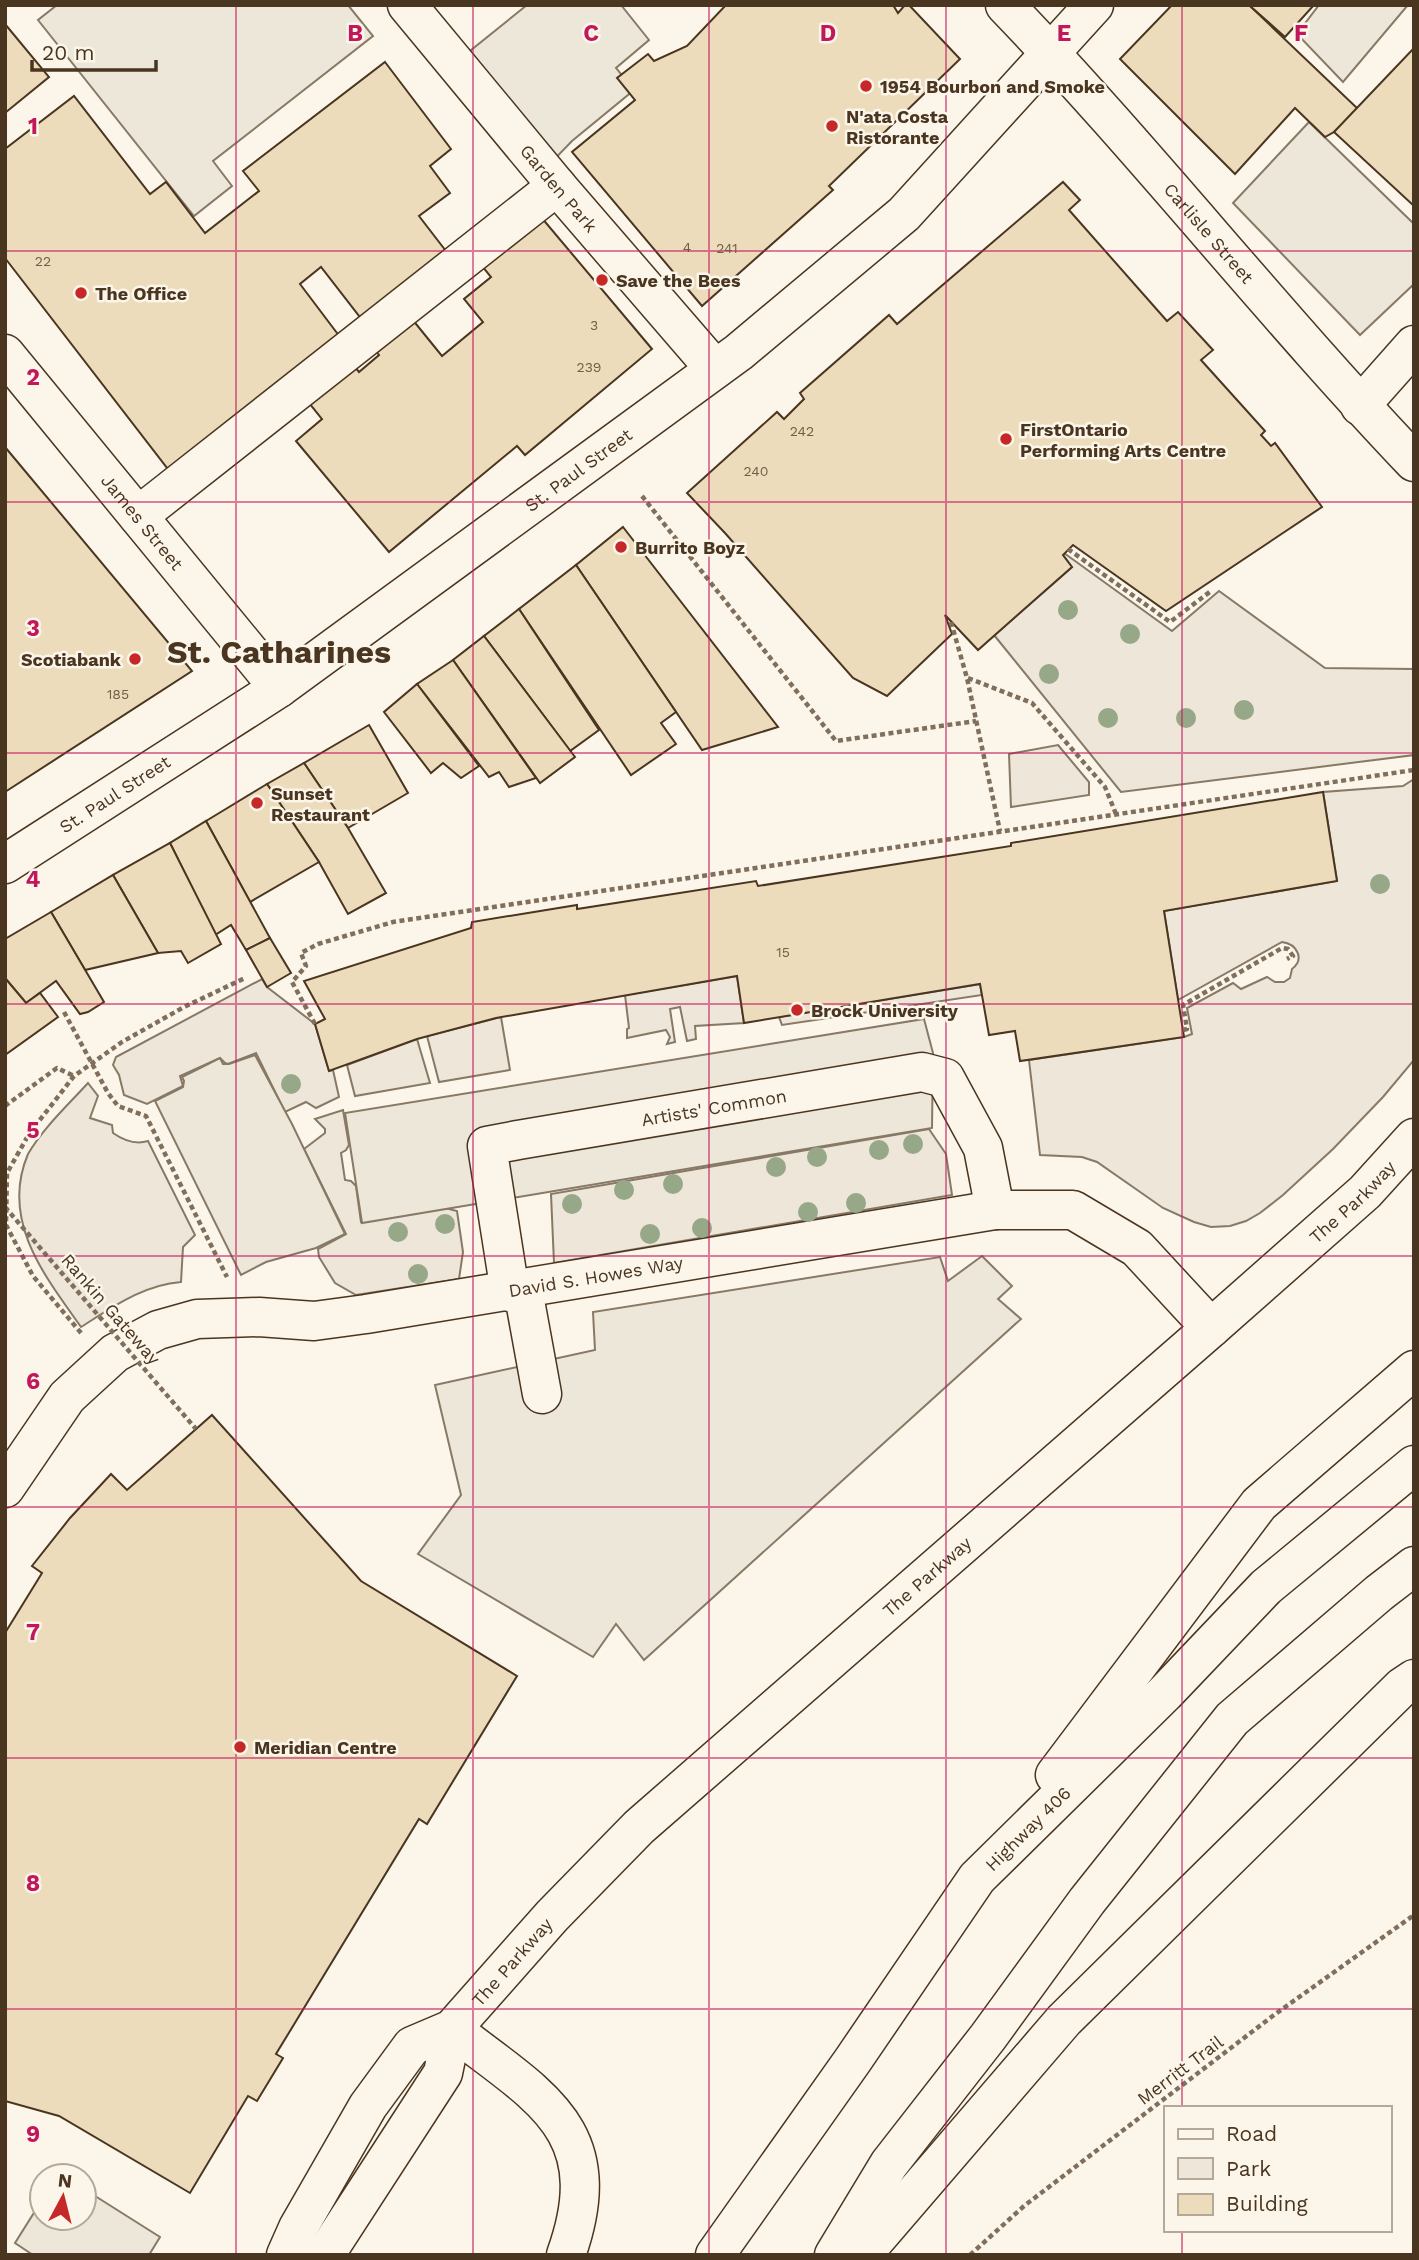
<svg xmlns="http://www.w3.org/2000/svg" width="1419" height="2260" font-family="'Work Sans',sans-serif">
  <rect width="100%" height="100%" fill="#fbf6e9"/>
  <!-- green -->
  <g fill="#ede6d9" stroke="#887966" stroke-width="2">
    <polygon points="1064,553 1172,631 1219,591 1325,668 1414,669 1414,755 1121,792 994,635 1072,567 1063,555"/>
    <polygon points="1058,745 1089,782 1089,795 1011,807 1009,754"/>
    <path d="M1414 779V1060L1383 1097 1333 1149 1283 1195 1260 1213 1246 1221 1230 1226 1211 1227 1194 1222 1163 1208 1097 1162 1082 1157 1040 1155 1029 1060 1184 1037 1192 1034 1187 1008 1233 983 1241 989 1267 977 1275 982H1284L1290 978 1292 969C1305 959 1297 944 1282 942L1178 1000 1164 911 1337 881 1323 792 1403 786Z"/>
    <polygon points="737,976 744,1023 695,1026 696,1039 687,1041 680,1007 670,1009 675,1042 667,1044 670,1037 666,1030 627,1038 627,1029 629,1028 625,995"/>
    <polygon points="262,979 267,987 315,1024 329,1071 333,1070 339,1097 316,1108 306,1102 285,1112 256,1053 228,1064 225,1063 220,1058 180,1076 183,1086 147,1104 124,1095 119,1075 113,1065 116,1057"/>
    <polygon points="980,984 982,995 782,1025 779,1017"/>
    <polygon points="501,1017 510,1070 439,1082 427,1036"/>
    <polygon points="417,1039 430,1083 355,1096 347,1065"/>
    <path d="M88 1083 98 1096 90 1118 112 1125 113 1133C123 1140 135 1145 148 1141L195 1235 183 1247 181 1282C143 1285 113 1307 81 1327 44 1275 0 1220 28 1154 43 1128 68 1105 88 1083Z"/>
    <polygon points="343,1110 349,1145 346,1150 341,1153 345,1180 351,1181 356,1186 361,1222 445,1208 457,1211 463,1252 459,1279 356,1295 335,1283 319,1257 318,1249 346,1234 304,1149 325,1133 325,1129 315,1119"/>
    <polygon points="929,1129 946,1154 952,1195 554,1263 551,1194"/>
  </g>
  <!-- parking -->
  <g fill="#ede7d9" stroke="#887966" stroke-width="2">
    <polygon points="57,5 348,5 373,36 213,161 232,186 194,216 38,20"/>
    <polygon points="527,5 621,5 649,40 616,68 634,90 572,141 544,170 455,63"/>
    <polygon points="1319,5 1408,5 1343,82 1297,34"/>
    <polygon points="1309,122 1414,224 1414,284 1360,335 1233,203"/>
    <polygon points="924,1019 933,1053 932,1128 362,1223 345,1113"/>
    <polygon points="255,1055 292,1124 345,1234 316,1248 266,1262 241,1275 155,1101 183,1087 184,1081 182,1077 220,1058 223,1064 229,1064"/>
    <polygon points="982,1256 1012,1286 998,1299 1021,1319 644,1660 616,1624 593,1657 418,1554 461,1495 435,1385 595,1350 593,1312 940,1257 948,1281"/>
    <polygon points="84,2189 160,2237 149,2255 33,2255 15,2243 42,2200 42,2218 84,2218"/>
  </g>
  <!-- building -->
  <g fill="#ecdcbc" stroke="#4a3520" stroke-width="2">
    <polygon points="726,5 893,5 898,13 905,5 909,5 960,59 829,186 833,190 702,306 572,152 635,100 617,78 648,54 654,61 687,46"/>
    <polygon points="1172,5 1249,5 1358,109 1334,132 1325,137 1295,108 1235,174 1120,59"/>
    <polygon points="1249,5 1314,5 1285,37"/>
    <polygon points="5,24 49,77 5,113"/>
    <polygon points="1414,48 1414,206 1334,132"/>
    <polygon points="385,62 451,149 430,166 450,193 419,216 449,255 363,321 321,267 300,284 343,341 171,473 5,258 5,149 74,96 150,194 166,182 205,233 259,191 243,171"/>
    <polygon points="1063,182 1080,200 1069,210 1167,321 1178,312 1213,350 1201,360 1265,431 1261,435 1271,446 1275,443 1322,507 1166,611 1073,545 1063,555 1072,567 978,650 945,615 952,634 887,696 853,678 725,533 687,493 777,412 784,419 804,399 800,393 889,315 897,324"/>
    <polygon points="541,217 652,349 525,455 517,446 389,552 296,441 322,419 305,398 350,361 359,372 379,355 375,350 412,319 442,356 483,322 464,299 491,277 482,266"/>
    <polygon points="5,447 192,671 5,792"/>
    <polygon points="623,527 778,727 702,750 576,565"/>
    <polygon points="576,565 676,712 661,723 676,744 631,775 519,609"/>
    <polygon points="519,609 599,730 570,751 484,636"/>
    <polygon points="484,636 575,757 540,783 453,660"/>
    <polygon points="453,660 536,778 509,787 499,772 489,777 417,684"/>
    <polygon points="417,684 479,766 461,778 443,763 431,773 384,712"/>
    <polygon points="369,725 408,793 348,828 304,763"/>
    <polygon points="304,763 348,828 386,893 348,914 319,862 267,784"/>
    <polygon points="267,784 319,862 250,902 206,821"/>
    <polygon points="1323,792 1337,881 1164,911 1184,1037 1020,1061 1015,1031 989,1035 980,984 744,1023 737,976 496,1018 417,1039 329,1071 315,1024 325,1019 304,981 471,928 472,922 577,905 577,909 756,881 758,886 1011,846 1011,843"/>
    <polygon points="206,821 270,938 246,950 231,925 215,935 170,843"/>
    <polygon points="170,843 221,944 188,963 181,951 158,953 113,875"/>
    <polygon points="113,875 158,953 85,970 51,912"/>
    <polygon points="51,912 104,1002 88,1012 80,1014 56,981 26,1003 5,978 5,939"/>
    <polygon points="270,938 291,973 267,987 246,950"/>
    <polygon points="5,978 26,1003 40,993 58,1017 5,1055"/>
    <polygon points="212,1415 361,1581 517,1676 427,1824 419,1819 276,2054 283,2058 257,2101 248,2096 190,2193 59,2116 5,2101 5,1633 42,1573 32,1566 70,1518 111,1474 127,1490"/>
  </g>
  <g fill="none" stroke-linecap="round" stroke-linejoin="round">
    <!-- minor casing -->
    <g stroke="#4a3520" stroke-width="41">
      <g id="minor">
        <path id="s1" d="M407 5 557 186 715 369"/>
        <path id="s2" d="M1005 5C1147 153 1273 314 1414 462"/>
        <polyline points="1360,406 1414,345"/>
        <polyline points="138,516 557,186"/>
        <polyline points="523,1290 542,1394"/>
        <path id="s3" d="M510 1292 487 1146 518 1140 922 1072 945 1078 983 1148 995 1210"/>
        <path id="s4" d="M5 1488 67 1397 115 1353 158 1330 197 1319 259 1317 314 1321 366 1314 995 1210H1073L1137 1248 1211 1328"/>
        <path id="s5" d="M286 2255 298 2228 368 2106 412 2046 452 2029 552 1916 639 1827 1211 1328 1365 1192 1414 1138"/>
        <polyline points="325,2255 443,2073 452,2029"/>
      </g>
    </g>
    <!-- major casing -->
    <g stroke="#4a3520" stroke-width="41">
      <g id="major">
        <path id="s6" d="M5 354 279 688"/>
        <path id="s7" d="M5 864 279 688 739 352 904 214 1094 5"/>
      </g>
    </g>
    <!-- highway casing -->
    <g stroke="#4a3520" stroke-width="41">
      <g id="highway">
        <polyline points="1055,1775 1259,1504 1414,1370"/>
        <path d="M452 2029C539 2097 611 2129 566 2255"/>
        <path id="s8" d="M715 2255 853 2060 977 1878 1165 1693 1266 1587 1414 1465"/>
        <polyline points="834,2255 889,2164 988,2037 1087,1901 1232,1719 1379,1593 1414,1566"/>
        <polyline points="862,2255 1064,2020 1402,1687 1414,1679"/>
      </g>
    </g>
    <!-- path -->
    <g stroke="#7f6f5c" stroke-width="4.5" stroke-dasharray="5 3.5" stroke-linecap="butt">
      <polyline points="642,496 836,741 976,721"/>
      <polyline points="1068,549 1170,622 1211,591"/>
      <polyline points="951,622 967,678 1000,831"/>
      <polyline points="968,678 1032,703 1105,787 1116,814"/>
      <polyline points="64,1012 108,1093 118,1106 146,1116 227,1277"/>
      <polyline points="315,1024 292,982 306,966 301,953 318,944 393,922 1414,770"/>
      <polyline points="1183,1030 1187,1029 1183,1005 1282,948 1288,949 1293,956 1287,959"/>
      <polyline points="5,1106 57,1068 74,1076"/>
      <polyline points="81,1333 33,1276 6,1225 7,1173 29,1134 74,1076 122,1042 184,1007 245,978"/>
      <polyline points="970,2255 1024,2206 1274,2015 1414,1915"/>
    </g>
    <!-- minor -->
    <use href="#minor" stroke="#fbf6e9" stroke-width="38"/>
    <!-- major -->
    <use href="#major" stroke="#fbf6e9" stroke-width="38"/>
    <!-- highway -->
    <use href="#highway" stroke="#fbf6e9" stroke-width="38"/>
    <!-- path-bridge -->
    <polyline stroke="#7f6f5c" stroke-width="4.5" stroke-dasharray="5 3.5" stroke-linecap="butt" points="5,1207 196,1429"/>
  </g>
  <!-- trees -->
  <g fill="#96a887">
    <circle cx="1068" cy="610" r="10"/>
    <circle cx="1130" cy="634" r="10"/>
    <circle cx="1049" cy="674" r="10"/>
    <circle cx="1244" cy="710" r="10"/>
    <circle cx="1108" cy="718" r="10"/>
    <circle cx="1186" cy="718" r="10"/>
    <circle cx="1380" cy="884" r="10"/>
    <circle cx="291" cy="1084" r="10"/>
    <circle cx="913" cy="1144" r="10"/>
    <circle cx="879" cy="1150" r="10"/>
    <circle cx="817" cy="1157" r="10"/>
    <circle cx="776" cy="1167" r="10"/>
    <circle cx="673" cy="1184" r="10"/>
    <circle cx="624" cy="1190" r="10"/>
    <circle cx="856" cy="1203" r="10"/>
    <circle cx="572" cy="1204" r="10"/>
    <circle cx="808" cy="1212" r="10"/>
    <circle cx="445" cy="1224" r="10"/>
    <circle cx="702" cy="1228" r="10"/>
    <circle cx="398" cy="1232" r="10"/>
    <circle cx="650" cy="1234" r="10"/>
    <circle cx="418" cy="1274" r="10"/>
  </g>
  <!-- grid -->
  <path fill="none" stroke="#c2185b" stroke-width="2" stroke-opacity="0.55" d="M236 5V2255M473 5V2255M709 5V2255M946 5V2255M1182 5V2108M5 251H1414M5 502H1414M5 753H1414M5 1004H1414M5 1256H1414M5 1507H1414M5 1758H1414M5 2009H1414M1182 2230V2255"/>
  <!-- markers -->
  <g fill="#c62828" stroke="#fbf6e9" stroke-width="2.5">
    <circle cx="866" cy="86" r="7"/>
    <circle cx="832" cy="126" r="7"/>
    <circle cx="602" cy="280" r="7"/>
    <circle cx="81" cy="293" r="7"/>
    <circle cx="1006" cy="439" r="7"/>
    <circle cx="621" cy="547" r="7"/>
    <circle cx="135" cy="659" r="7"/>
    <circle cx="257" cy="803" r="7"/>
    <circle cx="797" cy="1010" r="7"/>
    <circle cx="240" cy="1747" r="7"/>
  </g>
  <g text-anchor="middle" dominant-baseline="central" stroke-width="5" stroke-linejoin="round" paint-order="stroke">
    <!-- number labels -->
    <g font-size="14" fill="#725f47">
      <text x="687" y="247">4</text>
      <text x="727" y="248">241</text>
      <text x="43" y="261">22</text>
      <text x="594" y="325">3</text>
      <text x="589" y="367">239</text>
      <text x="802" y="431">242</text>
      <text x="756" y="471">240</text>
      <text x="118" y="694">185</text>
      <text x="783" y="952">15</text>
    </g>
    <!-- poi labels -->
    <g font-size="18" font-weight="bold" fill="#4a3520" stroke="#fbf6e9" text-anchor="start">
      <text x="880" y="86">1954 Bourbon and Smoke</text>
      <text x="846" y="116">N'ata Costa<tspan x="846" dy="21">Ristorante</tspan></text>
      <text x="616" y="280">Save the Bees</text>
      <text x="95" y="293">The Office</text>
      <text x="1020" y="429">FirstOntario<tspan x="1020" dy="21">Performing Arts Centre</tspan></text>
      <text x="635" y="547">Burrito Boyz</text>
      <text x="121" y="659" text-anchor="end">Scotiabank</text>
      <text x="271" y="793">Sunset<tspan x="271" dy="21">Restaurant</tspan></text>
      <text x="811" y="1010">Brock University</text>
      <text x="254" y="1747">Meridian Centre</text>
    </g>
    <!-- street labels -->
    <g font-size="18" fill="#4a3520" stroke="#fbf6e9">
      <text stroke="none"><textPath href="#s1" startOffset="238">Garden Park</textPath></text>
      <text stroke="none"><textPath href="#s2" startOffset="306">Carlisle Street</textPath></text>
      <text stroke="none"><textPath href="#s7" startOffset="696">St. Paul Street</textPath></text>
      <text stroke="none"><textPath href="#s6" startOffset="217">James Street</textPath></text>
      <text stroke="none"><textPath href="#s7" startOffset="130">St. Paul Street</textPath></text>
      <text stroke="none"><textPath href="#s3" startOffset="378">Artists' Common</textPath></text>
      <text stroke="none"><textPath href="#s5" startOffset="1512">The Parkway</textPath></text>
      <text stroke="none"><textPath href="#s4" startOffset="667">David S. Howes Way</textPath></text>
      <text transform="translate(111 1309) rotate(49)">Rankin Gateway</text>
      <text stroke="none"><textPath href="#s5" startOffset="945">The Parkway</textPath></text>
      <text stroke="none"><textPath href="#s8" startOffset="530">Highway 406</textPath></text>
      <text stroke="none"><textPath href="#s5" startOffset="378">The Parkway</textPath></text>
      <text transform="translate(1180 2070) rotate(-37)">Merritt Trail</text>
    </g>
    <!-- town labels -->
    <g font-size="32" font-weight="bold" fill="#4a3520" stroke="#fbf6e9">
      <text x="279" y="652">St. Catharines</text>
    </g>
  </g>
  <g font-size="23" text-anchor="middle" font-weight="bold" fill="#c2185b" stroke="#fbf6e9" stroke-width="5" stroke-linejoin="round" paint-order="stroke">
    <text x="355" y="41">B</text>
    <text x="591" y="41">C</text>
    <text x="828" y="41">D</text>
    <text x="1064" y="41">E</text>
    <text x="1301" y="41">F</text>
    <text x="33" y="134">1</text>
    <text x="33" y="385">2</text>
    <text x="33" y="636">3</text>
    <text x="33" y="887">4</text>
    <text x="33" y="1138">5</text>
    <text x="33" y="1389">6</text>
    <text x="33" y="1640">7</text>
    <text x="33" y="1891">8</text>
    <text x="33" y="2142">9</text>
  </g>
  <!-- border -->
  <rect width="1419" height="2260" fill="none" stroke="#4a3520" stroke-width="14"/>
  <!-- legend -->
  <rect x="1164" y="2106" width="228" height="126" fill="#fbf6e9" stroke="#b4a999" stroke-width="2"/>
  <rect x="1178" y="2129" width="35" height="10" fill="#fbf6e9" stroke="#b4a999" stroke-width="2"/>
  <text x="1226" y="2141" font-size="21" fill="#4a3520">Road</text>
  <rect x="1178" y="2158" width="35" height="21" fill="#ede6d9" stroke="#b4a999" stroke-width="2"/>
  <text x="1226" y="2176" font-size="21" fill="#4a3520">Park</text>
  <rect x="1178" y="2194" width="35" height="21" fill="#ecdcbc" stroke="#b4a999" stroke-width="2"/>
  <text x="1226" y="2211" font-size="21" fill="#4a3520">Building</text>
  <!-- north arrow -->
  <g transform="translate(63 2197) rotate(7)"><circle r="33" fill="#fbf6e9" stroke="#b4a999" stroke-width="2"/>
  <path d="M0-5L12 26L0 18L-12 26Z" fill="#c62828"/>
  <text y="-10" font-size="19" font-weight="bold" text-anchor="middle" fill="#4a3520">N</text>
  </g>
  <!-- scale -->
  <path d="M32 60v10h124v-10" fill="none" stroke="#4a3520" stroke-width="3.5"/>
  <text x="42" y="60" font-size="21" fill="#4a3520" stroke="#fbf6e9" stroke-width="5" paint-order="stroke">20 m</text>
</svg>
